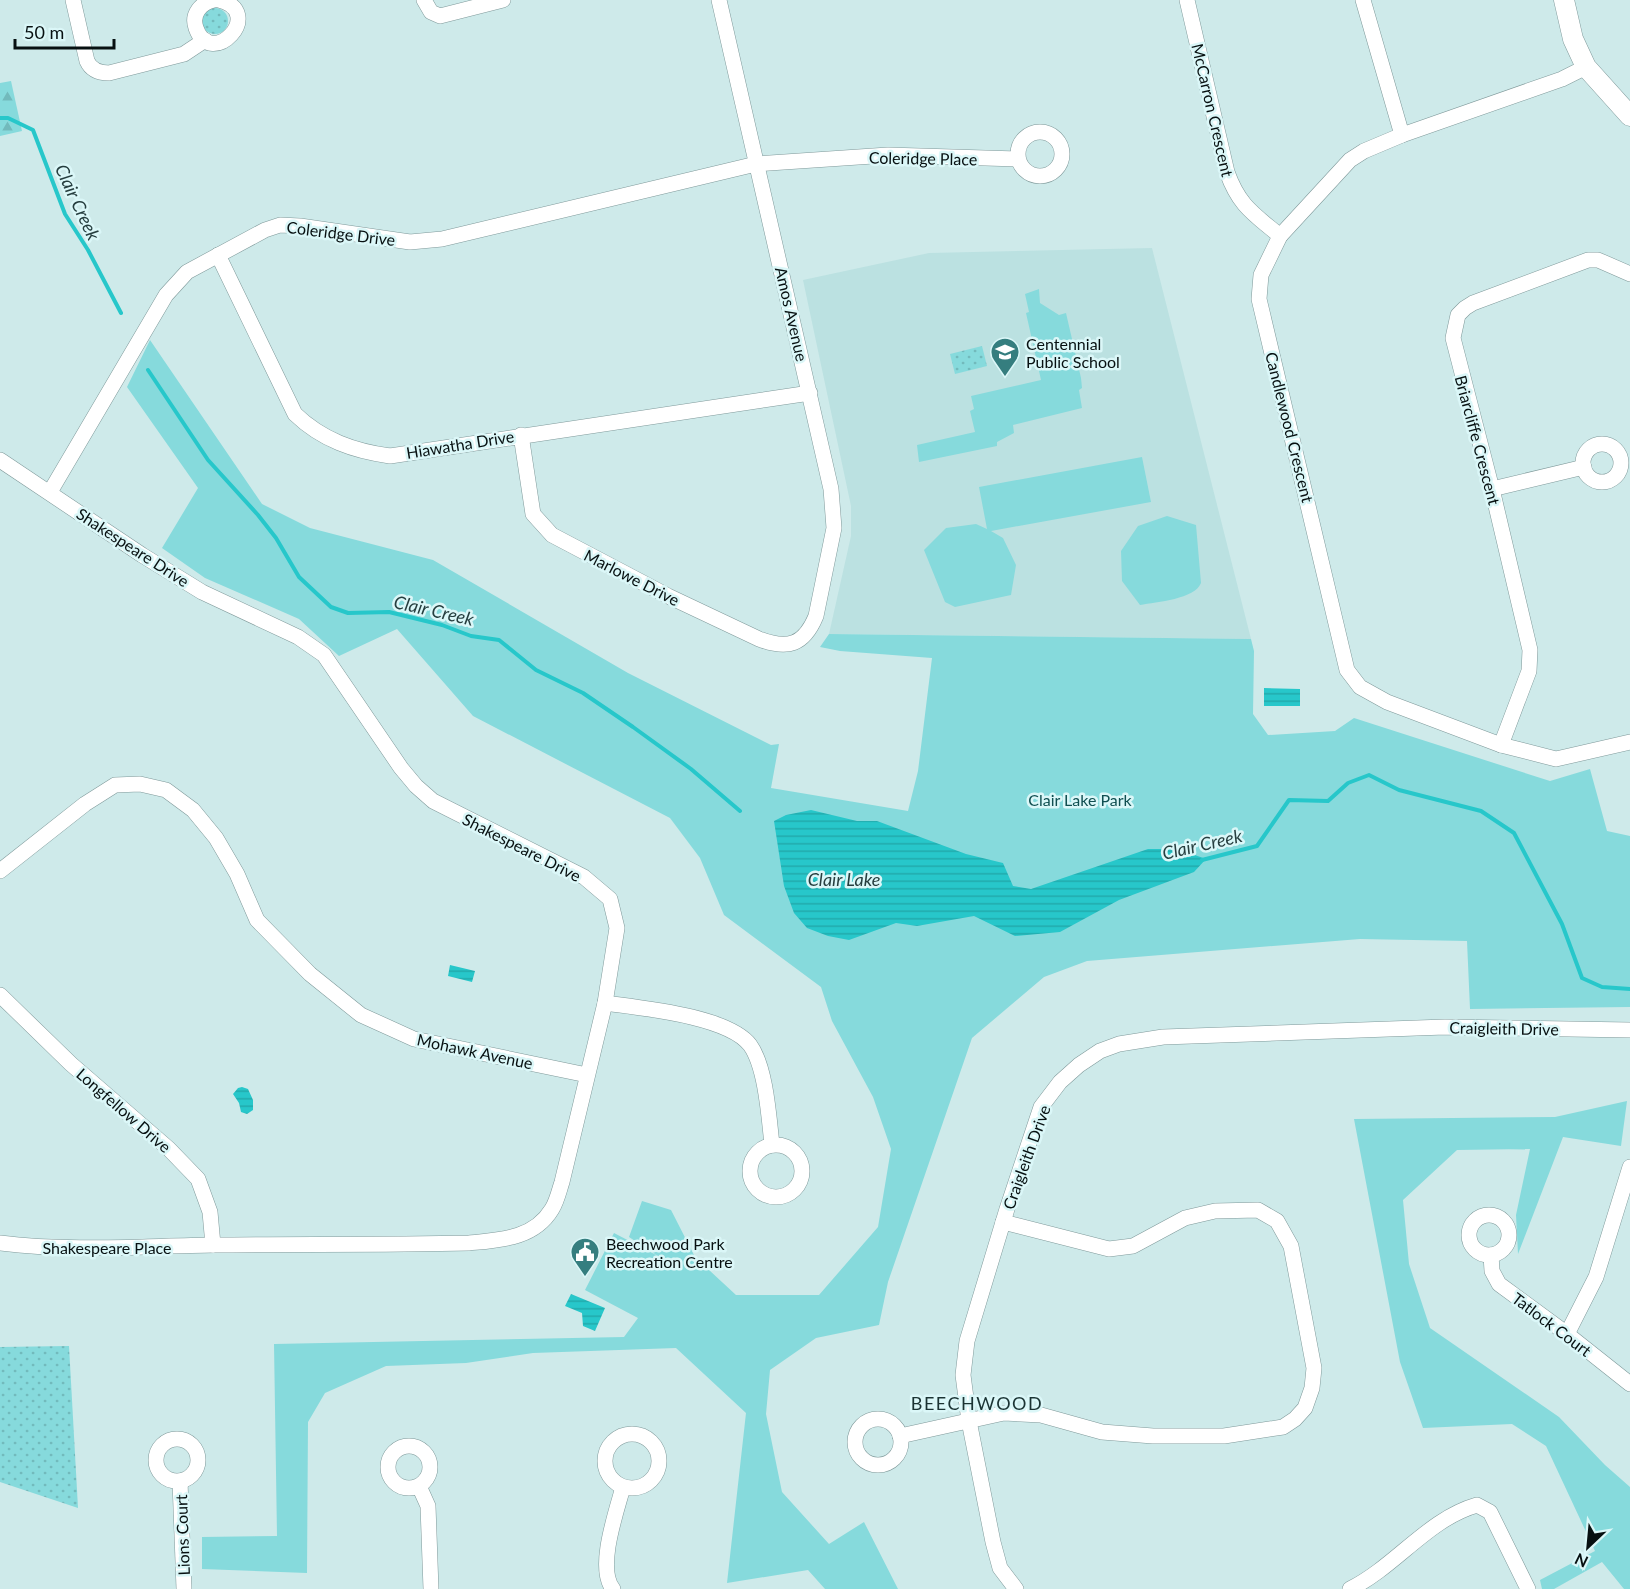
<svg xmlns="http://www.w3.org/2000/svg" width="1630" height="1589" font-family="Lato,sans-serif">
  <defs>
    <pattern id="grass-dots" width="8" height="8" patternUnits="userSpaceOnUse" patternTransform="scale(1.5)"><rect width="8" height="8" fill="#86dadc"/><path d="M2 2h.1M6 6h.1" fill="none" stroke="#72babc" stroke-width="1.8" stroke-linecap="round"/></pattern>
    <pattern id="forest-firs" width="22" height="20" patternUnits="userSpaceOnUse" patternTransform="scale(1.5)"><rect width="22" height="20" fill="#86dadc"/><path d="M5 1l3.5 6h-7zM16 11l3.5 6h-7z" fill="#72babc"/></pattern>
    <pattern id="water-rules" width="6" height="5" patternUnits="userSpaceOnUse" patternTransform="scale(1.5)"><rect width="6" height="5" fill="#27c7ca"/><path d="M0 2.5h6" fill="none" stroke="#21aaac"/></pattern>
  </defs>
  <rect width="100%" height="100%" fill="#ceeaea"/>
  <!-- built -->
  <polygon fill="#bbe1e1" points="1152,248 1251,639 829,634 851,536 851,506 803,280 929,253"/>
  <!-- grass -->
  <g fill="url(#grass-dots)">
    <circle cx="215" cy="21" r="13"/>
    <polygon points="982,346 987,366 955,374 950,354"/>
    <polygon points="69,1346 78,1508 0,1482 0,1347"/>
  </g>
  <!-- forest -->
  <polygon fill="url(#forest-firs)" points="11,81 22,131 0,136 0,83"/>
  <!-- park -->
  <g fill="#86dadc">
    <polygon points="1039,289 1040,303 1059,315 1066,313 1081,378 1082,388 1079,390 1082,408 1013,425 1014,433 997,442 997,446 919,462 917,445 975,432 970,411 974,409 971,396 1041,380 1026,313 1029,312 1025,294"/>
    <polygon points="150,340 262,504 310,528 433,560 628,673 771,745 779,744 771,788 908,811 918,771 932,658 840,651 820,647 829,634 1251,639 1254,651 1253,714 1268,735 1335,731 1354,718 1550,781 1590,769 1607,831 1630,836 1630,1007 1470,1009 1467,941 1360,939 1087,961 1044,977 972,1038 888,1282 879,1325 816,1338 770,1370 766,1414 782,1492 829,1544 864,1522 898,1589 825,1589 808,1570 727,1583 746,1413 676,1348 533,1353 466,1363 386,1366 325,1393 308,1422 307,1573 202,1569 202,1537 277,1536 274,1344 624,1337 638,1318 585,1290 614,1233 658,1256 629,1237 642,1201 671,1210 695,1257 736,1295 819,1295 878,1227 891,1149 873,1097 832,1021 821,987 724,915 700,858 670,818 473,716 397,629 339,656 299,619 205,578 162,548 198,488 127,387"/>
    <polygon points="1142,457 1151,502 991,531 1003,538 1016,565 1011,595 955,607 945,602 924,550 946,528 976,524 987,529 979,487"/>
    <path d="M1167 516 1196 525 1201 583C1195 599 1157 602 1140 605L1122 581 1121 551 1138 526Z"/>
    <polygon points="1627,1101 1621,1146 1563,1137 1518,1254 1516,1215 1530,1149 1457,1150 1403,1200 1409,1264 1430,1328 1559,1417 1605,1465 1630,1487 1630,1589 1624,1589 1602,1562 1554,1589 1542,1589 1540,1580 1595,1551 1546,1446 1512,1424 1423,1428 1400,1362 1354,1119 1555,1117"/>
  </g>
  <!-- water -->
  <g fill="url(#water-rules)">
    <polygon points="1264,688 1300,689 1300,706 1264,706"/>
    <polygon points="811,810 857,821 877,821 966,854 1003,863 1013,886 1031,889 1148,849 1178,849 1206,859 1194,872 1119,900 1060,932 1015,936 974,916 917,926 896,923 849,940 828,936 807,928 794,913 784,886 774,821 786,815"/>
    <polygon points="450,965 475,971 472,982 448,976"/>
    <polygon points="242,1087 248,1089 253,1100 253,1110 247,1114 241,1112 239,1103 233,1094 238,1088"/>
    <polygon points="571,1294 605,1308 595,1331 583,1326 582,1313 565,1306"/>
  </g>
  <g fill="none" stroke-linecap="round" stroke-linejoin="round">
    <!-- stream -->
    <g stroke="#27c7ca" stroke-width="4">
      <polyline points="0,118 8,118 33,130 65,214 88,250 121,313"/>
      <polyline points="148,370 208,460 258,515 276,538 299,577 331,607 348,613 389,612 442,625 471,636 499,640 536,670 583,693 633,727 691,769 740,811"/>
      <polyline points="1202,860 1257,846 1289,800 1328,801 1348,783 1369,775 1399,790 1481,811 1514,833 1562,924 1582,978 1602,987 1630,989"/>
    </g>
    <!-- minor casing -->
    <g stroke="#7f999a" stroke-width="16">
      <g id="minor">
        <path d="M73 0 87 61C91 70 99 73 109 73L184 54 205 40"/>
        <path d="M214 0C201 3 191 14 196 28 211 71 267 12 219 0"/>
        <polyline points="424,0 431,12 440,16 503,0"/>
        <path d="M1187 0 1227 172C1239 206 1254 214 1280 236"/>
        <polyline points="1363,0 1402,135"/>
        <polyline points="1586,67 1562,79 1402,135 1364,151 1350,160 1280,236 1261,275 1259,299 1347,670 1360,687 1387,702 1501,745 1556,759 1630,742"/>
        <circle cx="1040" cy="154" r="22"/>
        <path d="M218 255 295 414C322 440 354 451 390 456L810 393"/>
        <path d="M521 435 533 514 552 535 668 596 759 639C788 650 804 645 816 616L834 528 831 489 719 0"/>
        <circle cx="1602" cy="463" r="19"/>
        <path d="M0 460 142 555 202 592 298 637 324 655 401 768 416 786 433 801 584 877 610 899 617 928 605 1003 562 1182C559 1191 557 1201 552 1209 534 1239 500 1240 469 1243 384 1245 299 1244 214 1245 142 1246 71 1252 0 1243"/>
        <polyline points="1492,489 1584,467"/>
        <polyline points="50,492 166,295 187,272 265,230 280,225 300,226 410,242 442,239 756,164 888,155 1018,159"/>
        <polyline points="1501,745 1529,671 1530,650 1492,489 1453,338 1458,315 1465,308 1473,303 1588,260 1598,260 1630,274"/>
        <polyline points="0,871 85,804 115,785 140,784 166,790 193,810 216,838 237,874 257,920 310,974 361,1015 414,1039 587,1075"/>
        <polyline points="0,995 71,1064 169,1149 198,1179 210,1212 213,1245"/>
        <path d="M605 1003C641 1008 728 1016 750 1045 766 1067 769 1118 772 1145"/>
        <circle cx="776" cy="1171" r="26"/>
        <circle cx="1489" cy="1235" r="20"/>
        <polyline points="1491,1255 1492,1271 1499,1284 1567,1334 1630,1384"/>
        <polyline points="1567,1334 1596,1277 1630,1167"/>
        <circle cx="878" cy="1442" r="23"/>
        <circle cx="632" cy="1461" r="27"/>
        <polyline points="900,1436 1004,1413 1041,1415 1102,1432 1153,1436 1224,1436 1283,1427 1295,1419 1305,1408 1312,1388 1314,1368 1291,1246 1277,1221 1258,1210 1215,1211 1185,1218 1133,1246 1109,1249 1003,1222"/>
        <circle cx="177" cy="1460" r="21"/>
        <circle cx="409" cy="1467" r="21"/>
        <polyline points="180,1481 184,1589"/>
        <polyline points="419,1486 428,1506 431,1589"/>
        <path d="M613 1589C596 1568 617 1510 623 1487"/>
        <polyline points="1016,1589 1000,1568 993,1542 969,1421 963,1375 967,1341 1007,1209 1041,1107 1060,1082 1079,1065 1100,1051 1119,1044 1163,1037 1445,1027 1630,1030"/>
        <path d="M1350 1589C1396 1566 1428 1519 1477 1505L1490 1512 1528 1589"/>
      </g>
    </g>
    <!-- tertiary casing -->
    <g stroke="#7f999a" stroke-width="21">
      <polyline id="tertiary" points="1564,0 1573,39 1586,67 1630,116"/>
    </g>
    <!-- minor -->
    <use href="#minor" stroke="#fff" stroke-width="15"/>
    <!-- tertiary -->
    <use href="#tertiary" stroke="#fff" stroke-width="20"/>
  </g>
  <!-- icons -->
  <defs>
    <g id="school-pin" transform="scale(1.5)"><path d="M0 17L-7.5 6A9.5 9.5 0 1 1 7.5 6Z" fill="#357e7f" stroke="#dbf7f8"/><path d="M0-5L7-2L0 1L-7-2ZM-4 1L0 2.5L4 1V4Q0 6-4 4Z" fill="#fff"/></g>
    <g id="civic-pin" transform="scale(1.5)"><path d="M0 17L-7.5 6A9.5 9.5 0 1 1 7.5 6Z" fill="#357e7f" stroke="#dbf7f8"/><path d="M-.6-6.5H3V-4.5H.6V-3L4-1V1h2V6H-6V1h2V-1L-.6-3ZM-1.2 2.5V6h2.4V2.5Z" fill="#fff"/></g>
  </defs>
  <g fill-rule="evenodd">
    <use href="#school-pin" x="1005" y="352"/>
    <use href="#civic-pin" x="585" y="1252"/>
  </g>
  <g text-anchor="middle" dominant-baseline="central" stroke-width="5" stroke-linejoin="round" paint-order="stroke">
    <!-- street labels -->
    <g font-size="16" fill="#071011" stroke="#dbf7f8">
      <text transform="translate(1213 110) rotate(77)">McCarron Crescent</text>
      <text transform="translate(923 158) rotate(1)">Coleridge Place</text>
      <text transform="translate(341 233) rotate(7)">Coleridge Drive</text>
      <text transform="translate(792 314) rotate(77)">Amos Avenue</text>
      <text transform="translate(1290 427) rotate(76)">Candlewood Crescent</text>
      <text transform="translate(1478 440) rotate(75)">Briarcliffe Crescent</text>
      <text transform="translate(460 444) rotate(-9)">Hiawatha Drive</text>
      <text transform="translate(133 547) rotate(33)">Shakespeare Drive</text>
      <text transform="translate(632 577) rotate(27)">Marlowe Drive</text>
      <text transform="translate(522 847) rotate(27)">Shakespeare Drive</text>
      <text transform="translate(1504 1028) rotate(1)">Craigleith Drive</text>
      <text transform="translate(475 1051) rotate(12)">Mohawk Avenue</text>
      <text transform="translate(124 1110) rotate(41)">Longfellow Drive</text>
      <text transform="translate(1026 1157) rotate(-70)">Craigleith Drive</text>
      <text x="107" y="1247">Shakespeare Place</text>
      <text transform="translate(1552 1324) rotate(37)">Tatlock Court</text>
      <text transform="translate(182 1535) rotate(-92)">Lions Court</text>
    </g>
    <!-- poi labels -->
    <g font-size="16" fill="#071011" stroke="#dbf7f8" text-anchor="start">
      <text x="1026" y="343">Centennial<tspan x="1026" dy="18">Public School</tspan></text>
      <text x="606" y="1243">Beechwood Park<tspan x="606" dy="18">Recreation Centre</tspan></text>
    </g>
    <!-- park labels -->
    <g font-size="16" fill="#104f51" stroke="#dbf7f8">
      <text x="1080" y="799">Clair Lake Park</text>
    </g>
    <!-- water labels -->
    <g font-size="18" font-style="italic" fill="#263e3f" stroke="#dbf7f8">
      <text transform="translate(78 202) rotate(65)">Clair Creek</text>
      <text transform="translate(434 610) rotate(13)">Clair Creek</text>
      <text transform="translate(1202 844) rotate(-13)">Clair Creek</text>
      <text x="844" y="879">Clair Lake</text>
    </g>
    <!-- neighbourhood labels -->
    <g font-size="18" letter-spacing="1.5" fill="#1b3333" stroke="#dbf7f8">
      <text x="977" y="1403">BEECHWOOD</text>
    </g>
  </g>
  <!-- north arrow -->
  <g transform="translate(1588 1547) rotate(206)" stroke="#dbf7f8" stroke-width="4.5" paint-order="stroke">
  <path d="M0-4.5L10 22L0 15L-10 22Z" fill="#071011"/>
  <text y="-9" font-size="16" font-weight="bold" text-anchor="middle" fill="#071011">N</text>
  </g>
  <!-- scale -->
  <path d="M15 39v9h99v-9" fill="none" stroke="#071011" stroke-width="3"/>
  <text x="24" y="39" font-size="18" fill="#071011" stroke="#dbf7f8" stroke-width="4.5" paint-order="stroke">50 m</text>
</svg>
